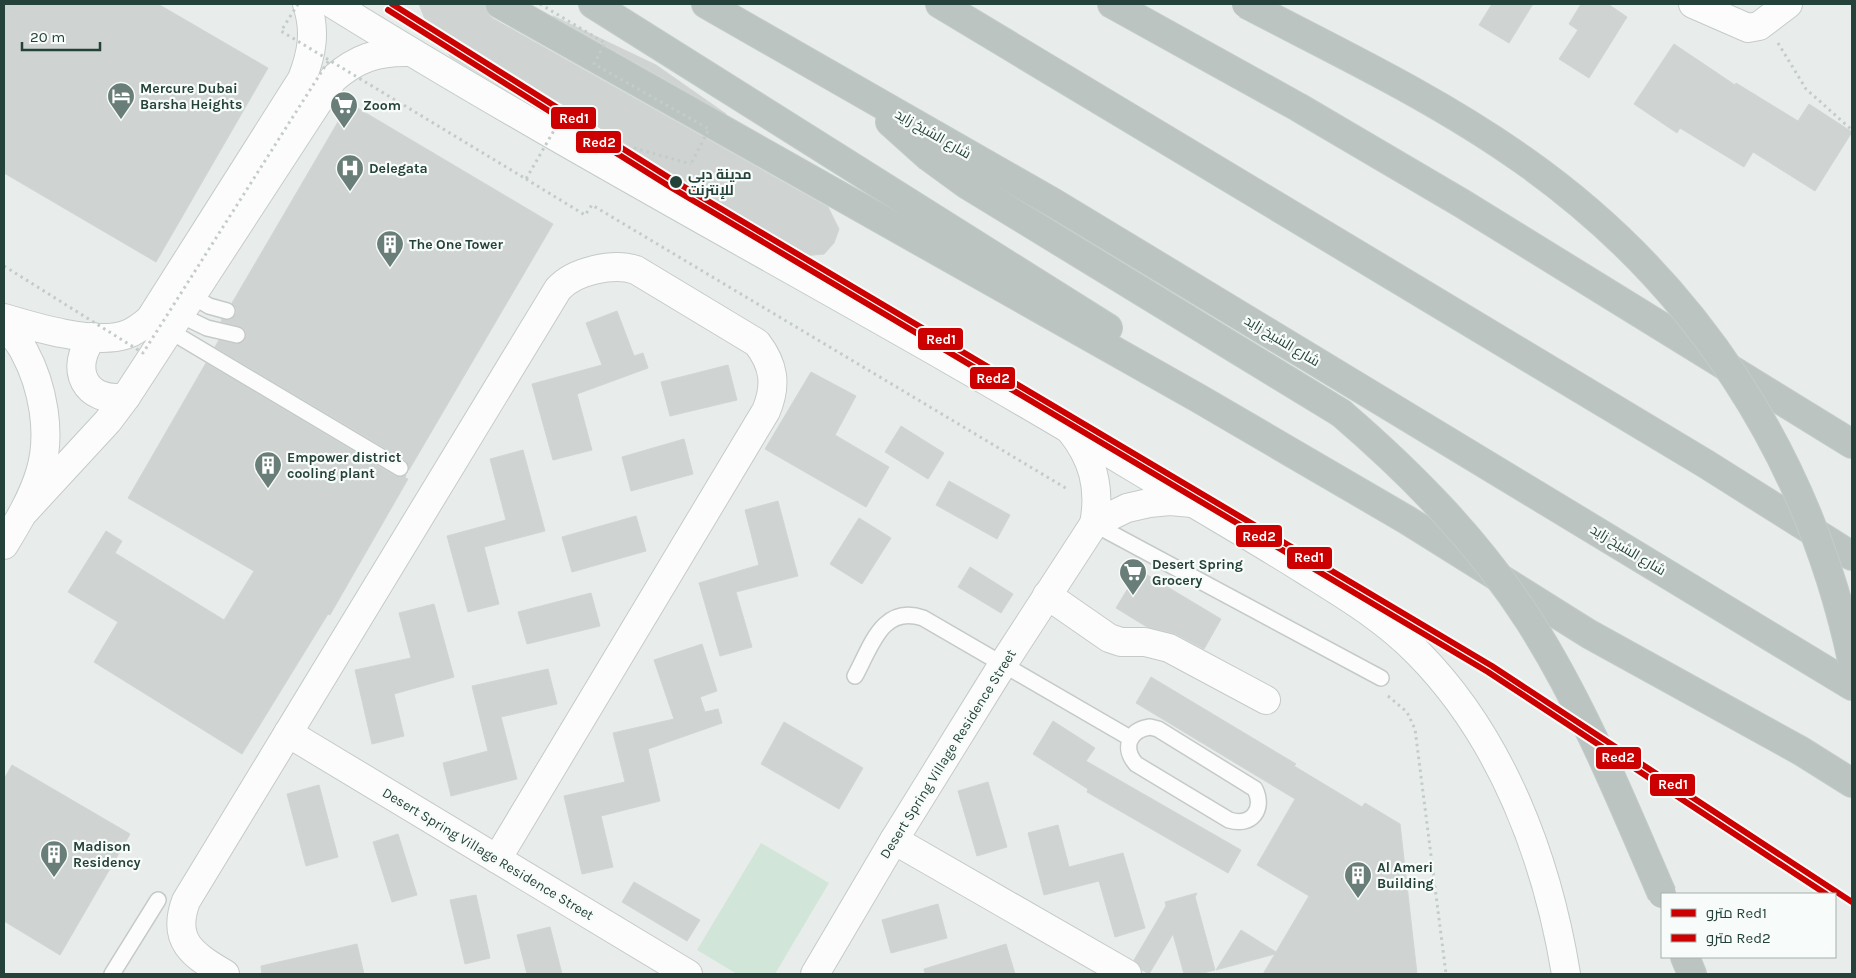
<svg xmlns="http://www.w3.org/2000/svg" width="1856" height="978" font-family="Karla,Cairo,sans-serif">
  <rect width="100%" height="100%" fill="#e8edeb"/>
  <!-- green -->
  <polygon fill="#d1e6d8" points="761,843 829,883 775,974 737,974 697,950"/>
  <!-- building -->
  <g fill="#cfd4d2" stroke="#d1d6d4">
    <polygon points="4,4 158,4 268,68 156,262 4,173"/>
    <polygon points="419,4 484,4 486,11 492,18 828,207 839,229 834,243 824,254 804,256 795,254 539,109 451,57 430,32"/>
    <polygon points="1492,4 1533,4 1509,43 1479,25"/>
    <polygon points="1581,4 1608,4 1627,17 1589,78 1559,59 1578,30 1569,24"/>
    <polygon points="553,16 656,65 726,114"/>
    <polygon points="1674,44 1735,85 1736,83 1798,121 1809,104 1852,132 1815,191 1753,152 1744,167 1680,128 1677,133 1634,104"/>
    <polygon points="349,103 553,224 409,470 408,464 405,460 215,347 219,340 235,344 244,341 246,333 243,328 221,322 222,319 230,320 236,314 236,308 232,303"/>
    <polygon points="617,311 634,356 643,353 648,368 577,394 592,450 553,460 532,384 602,365 586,323"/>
    <polygon points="206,363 395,476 400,477 406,475 405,478 408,479 330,615 328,614 242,754 94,662 118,622 68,592 106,531 122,541 115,553 224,620 254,571 128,498"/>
    <polygon points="728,365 737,400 670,416 661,382"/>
    <polygon points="811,372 856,396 835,435 889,467 866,507 765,449"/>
    <polygon points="901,426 944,453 928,479 885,452"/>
    <polygon points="684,439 693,474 631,491 622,457"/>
    <polygon points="523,450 545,531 484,547 499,604 468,612 447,536 506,520 490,459"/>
    <polygon points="949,481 1010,515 997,539 936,505"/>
    <polygon points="778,501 798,576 736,592 752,647 720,656 699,583 759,565 745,510"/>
    <polygon points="636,516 646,551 572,572 562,537"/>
    <polygon points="859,518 891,538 862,584 830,564"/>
    <polygon points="970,567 1013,594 1001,613 958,587"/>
    <polygon points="1139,570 1221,619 1204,649 1176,634 1147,627 1116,608"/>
    <polygon points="591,593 600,626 527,644 518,612"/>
    <polygon points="434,604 454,677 394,694 404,736 372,744 355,670 411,658 399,613"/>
    <polygon points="702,644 717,691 700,697 705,712 718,709 722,723 648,749 660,801 601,816 613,867 582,874 564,796 625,782 613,733 674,719 654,660"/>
    <polygon points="548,669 557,704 501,717 517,779 451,796 443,763 488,751 472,686"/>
    <polygon points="1151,677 1296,764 1294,766 1362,807 1365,803 1400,824 1417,974 1263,974 1275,954 1216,970 1241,930 1276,952 1309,896 1257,865 1295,799 1136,703"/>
    <polygon points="1053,721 1095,748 1086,761 1241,850 1228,873 1087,792 1088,789 1033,754"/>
    <polygon points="784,722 863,768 839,809 761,764"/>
    <polygon points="12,765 130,834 60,955 4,921 4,779"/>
    <polygon points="988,782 1007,847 977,856 958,791"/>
    <polygon points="319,785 338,857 306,866 287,794"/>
    <polygon points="1058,825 1069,867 1123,853 1145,928 1115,937 1099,881 1044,895 1028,833"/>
    <polygon points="398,834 417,895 392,902 373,842"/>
    <polygon points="634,882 700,920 687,941 622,902"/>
    <polygon points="1197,893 1195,897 1215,970 1199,974 1184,974 1173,934 1149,974 1142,970 1134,960 1166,906 1165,902"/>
    <polygon points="476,895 490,958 465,964 450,900"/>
    <polygon points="938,904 947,938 891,953 882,920"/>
    <polygon points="550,927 562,974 527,974 517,935"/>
    <polygon points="357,944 364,974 262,974 261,966"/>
    <polygon points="1006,944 1015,974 925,974 924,969"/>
  </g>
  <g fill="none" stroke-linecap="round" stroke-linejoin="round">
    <!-- service casing -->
    <g stroke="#c5cac8" stroke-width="18">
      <g id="service">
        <polyline points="192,296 209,306 227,311"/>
        <polyline points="180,315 207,328 237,335"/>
        <polyline points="170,331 400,468"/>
        <polyline points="1094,524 1381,678"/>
        <path d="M855 676C871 647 882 604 923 618L1130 738"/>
        <path d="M1150 727 1158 729 1255 789C1265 810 1251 827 1229 820L1136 764C1122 748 1129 730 1150 727Z"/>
        <polyline points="112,974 158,900"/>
      </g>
    </g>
    <!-- minor casing -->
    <g stroke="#c5cac8" stroke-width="30">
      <g id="minor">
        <polyline points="1693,4 1748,28 1759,26 1788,4"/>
        <path d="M1070 430C1093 458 1101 488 1094 524"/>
        <polyline points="1047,595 1109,638 1121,642 1145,642 1169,648 1266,700"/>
        <polyline points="288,733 688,974"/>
        <polyline points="894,840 1127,974"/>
        <path d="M225 974C193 955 171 941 186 901L558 289C574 271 614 262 636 270L757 343C774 365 777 385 766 411L497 859"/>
        <polyline points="815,974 894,840 1003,664 1094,524 1127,508 1149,503 1170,501 1192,503"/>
      </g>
    </g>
    <!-- tertiary casing -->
    <g stroke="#c5cac8" stroke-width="30">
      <g id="tertiary">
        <path d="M4 318C34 327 94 345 125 335 135 332 142 326 150 319L302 79C312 53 316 31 307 4"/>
        <path d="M4 323C10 332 19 341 24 351 43 386 52 434 40 473 32 499 18 522 4 545"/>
        <path d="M93 337C68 368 85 404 126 397"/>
        <path d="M25 511 108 421 126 397 333 79C357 58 378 51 410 52"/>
      </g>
    </g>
    <!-- secondary casing -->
    <g stroke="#c3cbc8" stroke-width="30">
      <path id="secondary" d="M333 4C594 166 868 307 1131 466 1189 501 1249 535 1306 571 1346 596 1385 619 1418 653 1502 738 1547 858 1566 974"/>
    </g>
    <!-- motorway casing -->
    <g stroke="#c3ccc9" stroke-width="30">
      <g id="motorway">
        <polyline points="500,4 1198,398 1407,520 1589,634 1801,751 1852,783"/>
        <polyline points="593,4 1108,328"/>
        <polyline points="706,4 1054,203 1852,686"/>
        <polyline points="940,4 1706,464 1852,556"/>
        <polyline points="1112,4 1298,107 1463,204 1852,444"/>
        <polyline points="890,122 929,157 966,184 1341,413"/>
        <polyline points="1685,957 1692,974"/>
      </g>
    </g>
    <!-- path -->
    <g stroke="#c3ccca" stroke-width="3" stroke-dasharray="2.5 4" stroke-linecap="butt">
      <polyline points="1778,43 1806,89 1852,130"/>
      <polyline points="634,148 691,164"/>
      <polyline points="526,179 585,215 592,205 1069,490"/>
      <polyline points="1388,696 1407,712 1415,729 1446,974"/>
    </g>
    <!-- service -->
    <use href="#service" stroke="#fcfcfc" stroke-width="15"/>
    <!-- minor -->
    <use href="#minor" stroke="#fcfcfc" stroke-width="28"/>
    <!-- tertiary -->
    <use href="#tertiary" stroke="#fcfcfc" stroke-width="28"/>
    <!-- secondary -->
    <use href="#secondary" stroke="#fcfcfc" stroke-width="28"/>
    <!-- motorway -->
    <use href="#motorway" stroke="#bcc4c2" stroke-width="28"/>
    <!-- motorway-bridge casing -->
    <g stroke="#c3ccc9" stroke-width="30" stroke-linecap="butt">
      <g id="motorway-bridge">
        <path d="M1246 4C1340 53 1437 99 1523 160 1695 281 1808 455 1852 660"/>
        <path d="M1341 413C1413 475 1479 542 1530 622 1584 707 1622 802 1662 894"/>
      </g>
    </g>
    <!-- path-bridge -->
    <g stroke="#c3ccca" stroke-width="3" stroke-dasharray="2.5 4" stroke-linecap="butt">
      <polyline points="298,4 281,31 526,179 556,127"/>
      <polyline points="540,4 605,43 594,64 709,129 691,164"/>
      <polyline points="4,266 143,353 329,60"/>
    </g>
    <!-- motorway-bridge -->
    <use href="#motorway-bridge" stroke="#bcc4c2" stroke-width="28"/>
    <!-- metro-1 casing -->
    <g stroke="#f7fbf9" stroke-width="10">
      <polyline id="metro-1" points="392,4 676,182 1492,666 1852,902"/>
    </g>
    <!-- metro-2 casing -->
    <g stroke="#f7fbf9" stroke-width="10">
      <polyline id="metro-2" points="388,10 672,188 1488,672 1826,894"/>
    </g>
    <!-- metro-1 -->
    <use href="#metro-1" stroke="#c00" stroke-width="6"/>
    <!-- metro-2 -->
    <use href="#metro-2" stroke="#c00" stroke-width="6"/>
  </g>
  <!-- icons -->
  <defs>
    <g id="hotel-pin" transform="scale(1.4375)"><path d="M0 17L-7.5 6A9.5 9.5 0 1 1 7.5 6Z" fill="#697e78" stroke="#f7fbf9"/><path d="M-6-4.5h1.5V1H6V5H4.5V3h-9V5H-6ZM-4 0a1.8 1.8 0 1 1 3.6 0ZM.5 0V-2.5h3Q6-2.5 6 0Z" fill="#fff"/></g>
    <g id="supermarket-pin" transform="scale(1.4375)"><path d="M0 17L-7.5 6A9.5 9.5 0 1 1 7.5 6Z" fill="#697e78" stroke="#f7fbf9"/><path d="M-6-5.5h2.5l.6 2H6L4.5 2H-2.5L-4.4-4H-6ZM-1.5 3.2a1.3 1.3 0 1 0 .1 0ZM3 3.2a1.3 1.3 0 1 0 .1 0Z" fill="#fff"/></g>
    <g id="hospital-pin" transform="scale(1.4375)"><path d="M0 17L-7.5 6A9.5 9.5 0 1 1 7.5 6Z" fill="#697e78" stroke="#f7fbf9"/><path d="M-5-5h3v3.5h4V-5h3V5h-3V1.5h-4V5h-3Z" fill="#fff"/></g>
    <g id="building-pin" transform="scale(1.4375)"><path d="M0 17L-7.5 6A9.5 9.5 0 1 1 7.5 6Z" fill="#697e78" stroke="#f7fbf9"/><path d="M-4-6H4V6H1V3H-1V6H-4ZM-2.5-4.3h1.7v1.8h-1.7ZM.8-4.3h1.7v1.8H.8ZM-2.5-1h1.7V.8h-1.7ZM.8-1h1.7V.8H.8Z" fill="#fff"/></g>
  </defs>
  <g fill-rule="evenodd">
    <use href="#hotel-pin" x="121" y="96"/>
    <use href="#supermarket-pin" x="344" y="105"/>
    <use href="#hospital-pin" x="350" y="168"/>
    <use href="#building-pin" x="390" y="244"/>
    <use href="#building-pin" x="268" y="465"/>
    <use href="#supermarket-pin" x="1133" y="572"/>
    <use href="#building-pin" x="54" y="854"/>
    <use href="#building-pin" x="1358" y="875"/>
  </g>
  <!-- markers -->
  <circle fill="#24423a" stroke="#f7fbf9" stroke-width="2" cx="676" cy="182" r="7"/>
  <g text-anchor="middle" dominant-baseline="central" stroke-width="4.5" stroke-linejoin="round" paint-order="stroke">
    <!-- poi labels -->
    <g font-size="14" font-weight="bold" fill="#24423a" stroke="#f7fbf9" text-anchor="start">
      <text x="140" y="88">Mercure Dubai<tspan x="140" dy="16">Barsha Heights</tspan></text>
      <text x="363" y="105">Zoom</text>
      <text x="369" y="168">Delegata</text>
      <text x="409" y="244">The One Tower</text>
      <text x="287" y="457">Empower district<tspan x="287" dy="16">cooling plant</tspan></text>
      <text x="1152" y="564">Desert Spring<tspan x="1152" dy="16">Grocery</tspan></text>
      <text x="73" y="846">Madison<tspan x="73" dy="16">Residency</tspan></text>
      <text x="1377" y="867">Al Ameri<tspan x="1377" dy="16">Building</tspan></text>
    </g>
    <!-- street labels -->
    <g font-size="14" fill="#24423a" stroke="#f7fbf9">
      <text transform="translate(933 134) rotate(30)">شارع الشيخ زايد</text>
      <text transform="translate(1282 341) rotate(31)">شارع الشيخ زايد</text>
      <text transform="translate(1628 550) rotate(31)">شارع الشيخ زايد</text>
      <text transform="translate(948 754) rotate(-58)">Desert Spring Village Residence Street</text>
      <text transform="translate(488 854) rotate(31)">Desert Spring Village Residence Street</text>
    </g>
    <!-- stop labels -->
    <g font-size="14" font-weight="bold" fill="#24423a" stroke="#f7fbf9" text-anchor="start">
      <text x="688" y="174">مدينة دبي<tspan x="688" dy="16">للإنترنت</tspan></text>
    </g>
  </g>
  <g stroke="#f7fbf9" stroke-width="2">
    <rect x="550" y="106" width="47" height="24" rx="5" fill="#c00"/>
    <rect x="575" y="130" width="47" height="24" rx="5" fill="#c00"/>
    <rect x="917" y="327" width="47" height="24" rx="5" fill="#c00"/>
    <rect x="969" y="366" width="47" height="24" rx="5" fill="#c00"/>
    <rect x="1235" y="524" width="48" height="24" rx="5" fill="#c00"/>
    <rect x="1286" y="546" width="47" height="24" rx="5" fill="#c00"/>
    <rect x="1595" y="746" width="47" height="24" rx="5" fill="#c00"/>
    <rect x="1649" y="773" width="47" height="24" rx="5" fill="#c00"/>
  </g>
  <g font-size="14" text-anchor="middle" font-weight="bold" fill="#fff">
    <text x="574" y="123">Red1</text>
    <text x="599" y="147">Red2</text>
    <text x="941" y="344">Red1</text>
    <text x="993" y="383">Red2</text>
    <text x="1259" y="541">Red2</text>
    <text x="1309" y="562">Red1</text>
    <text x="1618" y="762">Red2</text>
    <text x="1673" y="789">Red1</text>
  </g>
  <!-- border -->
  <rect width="1856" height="978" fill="none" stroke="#24423a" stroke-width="10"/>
  <!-- legend -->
  <rect x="1661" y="893" width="175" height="65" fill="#f7fbf9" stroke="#a3b1ad"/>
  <rect x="1671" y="909" width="25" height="8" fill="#cc0000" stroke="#a3b1ad"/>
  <text x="1706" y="918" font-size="15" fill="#24423a">مترو Red1</text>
  <rect x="1671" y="934" width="25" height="8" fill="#cc0000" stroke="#a3b1ad"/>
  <text x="1706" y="943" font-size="15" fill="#24423a">مترو Red2</text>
  <!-- scale -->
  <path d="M22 42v8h78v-8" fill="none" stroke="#24423a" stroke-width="2.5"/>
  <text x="30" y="42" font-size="15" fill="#24423a" stroke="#f7fbf9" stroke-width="4" paint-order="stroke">20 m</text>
</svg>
